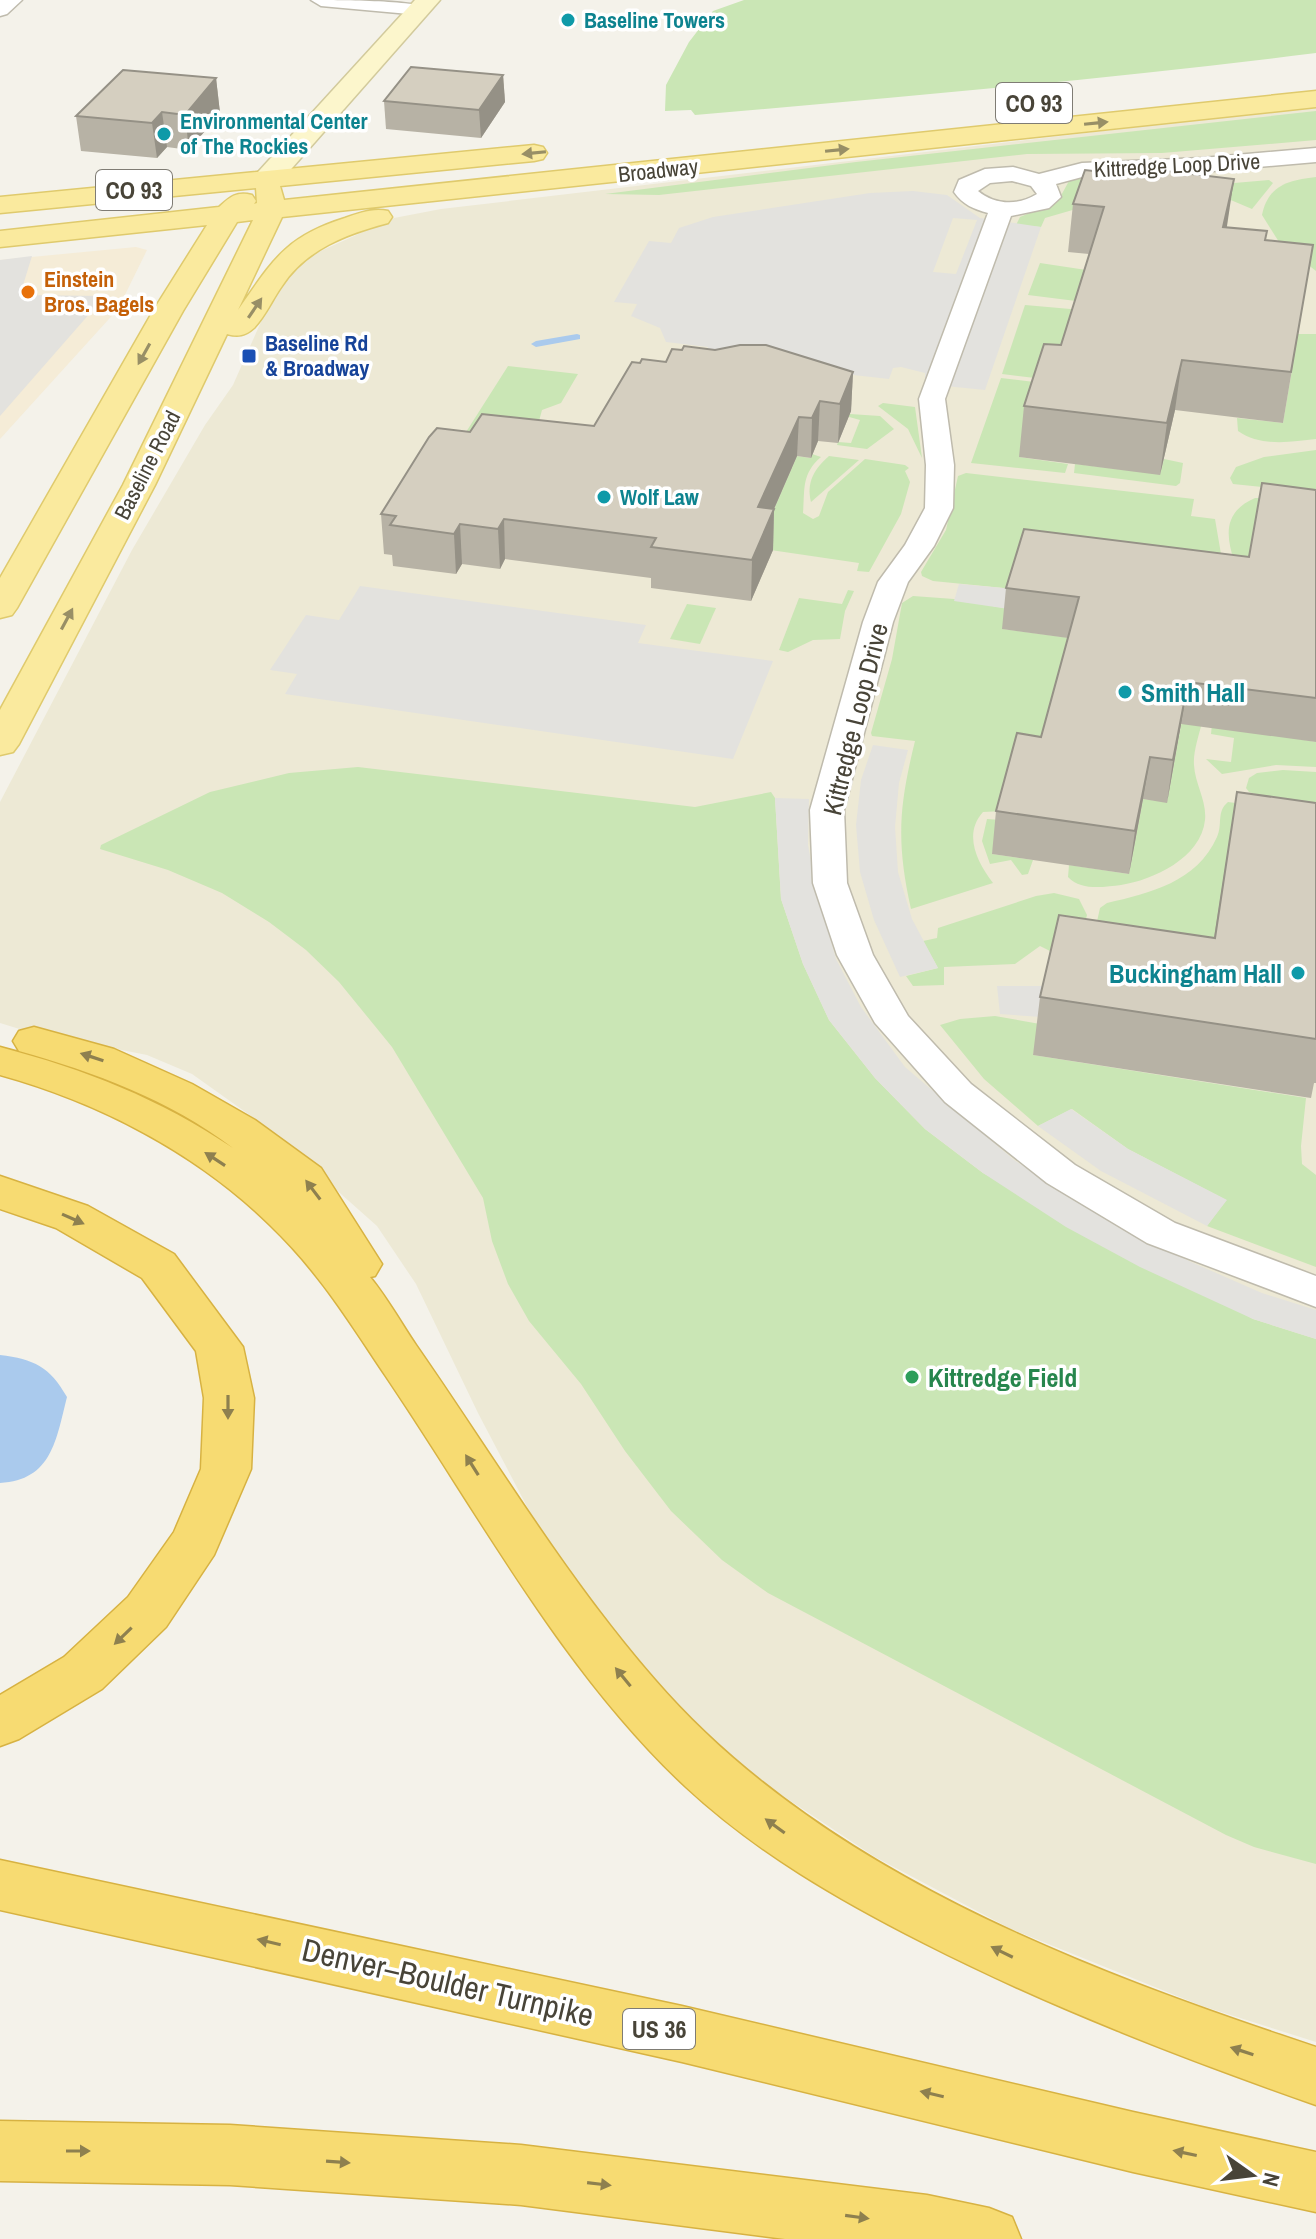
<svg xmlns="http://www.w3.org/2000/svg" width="1316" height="2239" font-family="'Archivo Narrow',sans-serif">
  <rect width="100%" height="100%" fill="#f4f2ea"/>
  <!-- commercial -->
  <polygon fill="#f5ecd7" points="136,247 147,250 118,309 0,439 0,260"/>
  <!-- education -->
  <polygon fill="#ede9d5" points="1316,106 1316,2042 1202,2006 1011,1929 875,1857 759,1780 675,1705 554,1558 478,1413 416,1284 377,1226 261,1123 192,1074 147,1055 26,1031 0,1023 0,802 132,550 205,425 233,385 275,290 303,259 394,218 441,209"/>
  <!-- green -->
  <g fill="#cae6b5">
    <path d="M744 0H1316V53C1109 79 903 97 695 115L691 110 665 111 666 85 689 42 713 11Z"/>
    <polygon points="1316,111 1316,140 1162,153 1027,154 659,195 605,194 856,162"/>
    <polygon points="1097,175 1076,209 1045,218 1041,227 1016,225 1020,217 1058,201 1069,181"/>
    <path d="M1316 177V271L1279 242 1262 215C1268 185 1289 180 1316 177Z"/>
    <polygon points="1269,180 1273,183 1252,209 1226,198 1211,185"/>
    <polygon points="1040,263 1093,271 1084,302 1028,295"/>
    <polygon points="1025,305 1082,310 1060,381 1002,374"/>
    <path d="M1298 334H1316V439C1290 442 1261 447 1238 431L1237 418 1283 423Z"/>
    <polygon points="508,366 578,374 561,403 542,410 539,421 447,462"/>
    <polygon points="1001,378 1059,385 1019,457 1068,464 1065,473 971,463"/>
    <polygon points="883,403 915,407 922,458 908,429 878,406"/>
    <polygon points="835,413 880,416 894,429 867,449 837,445 838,442 851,443 860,420"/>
    <polygon points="1316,450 1316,500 1272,488 1233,484 1230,478 1236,467 1264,457"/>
    <path d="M812 454 821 457C801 474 805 490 803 513L813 519 819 516 828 492 865 459 905 465 909 468 905 471 910 482 901 514 869 572 857 571 859 563 757 548 797 456 810 458Z"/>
    <path d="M829 456 859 460 811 502C806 483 814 469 829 456Z"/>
    <polygon points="1164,459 1183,463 1180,483 1176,486 1074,473 1075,464 1160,474"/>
    <polygon points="966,473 1194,499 1191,516 1215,519 1221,554 1014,589 933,581 922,576 921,572 946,530 958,476"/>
    <path d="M1255 498H1283L1244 589C1233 555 1211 517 1255 498Z"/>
    <polygon points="848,590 854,591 845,611 840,639 813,640 788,652 779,650 799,598 842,604"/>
    <path d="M913 596 954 599 1009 609 1003 629 1214 657 1037 779 1003 811 983 812C963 834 977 862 993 883L911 909C896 842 899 806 915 741L872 736 871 733 892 659 902 603Z"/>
    <polygon points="687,604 716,608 700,644 670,639"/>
    <path d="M1182 720 1202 722C1199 736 1193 751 1194 765 1195 784 1207 801 1205 820 1201 858 1153 880 1121 885 1104 887 1081 891 1068 877L1069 865 1129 874 1143 799 1167 802Z"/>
    <polygon points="1212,724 1316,742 1316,767 1276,765 1222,774 1206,759 1231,762 1234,738 1211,734"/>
    <polygon points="358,767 695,807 771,792 775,798 781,899 803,964 829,1020 875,1078 925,1129 983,1173 1253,1319 1316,1339 1316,1864 1254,1847 1226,1835 768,1593 722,1560 671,1511 625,1451 581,1384 529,1321 508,1284 492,1241 483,1198 392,1047 339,982 306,950 269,922 222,893 168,870 100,849 101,845 210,792 289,773"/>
    <polygon points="1283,770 1316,772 1316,813 1249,792 1246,788 1249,778 1257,773"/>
    <path d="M1228 802 1250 805 1210 963 1096 926 1100 908 1107 903C1150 893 1197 882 1217 837 1223 824 1216 812 1228 802Z"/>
    <polygon points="987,819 1001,820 992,854 1033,860 1028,874 1022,875 1011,860 990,864 982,841"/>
    <polygon points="1054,893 1079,899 1087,915 1085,923 1062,957 1040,946 1015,964 944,967 944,985 913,986 906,976 938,968 923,941 937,938 938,928 1036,896"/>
    <polygon points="995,1016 1040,1024 1033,1055 1306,1098 1301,1146 1302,1164 1316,1175 1316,1267 1207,1226 1226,1200 1128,1149 1072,1109 1038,1126 984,1079 940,1025 960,1019"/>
  </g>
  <!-- parking -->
  <g fill="#e3e2de" fill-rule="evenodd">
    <path d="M913 191 947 195 980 218 1041 227 985 390 925 384V373L901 367 893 368 889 379 703 358 708 347 666 342 660 328 631 316 637 304 614 302 649 241 671 243 679 228 713 217 870 193ZM953 218 977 220 956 274 933 272Z"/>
    <polygon points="32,256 20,295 105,296 0,416 0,260"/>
    <polygon points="959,584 1014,589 1009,609 954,601"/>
    <polygon points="360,586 646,625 638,643 773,661 733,759 285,694 297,674 270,670 306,615 339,620"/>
    <polygon points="873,745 908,750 899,783 895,827 898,872 912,919 938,968 900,977 874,920 860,872 856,825 861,780"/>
    <polygon points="775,798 809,799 808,845 817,893 836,959 861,1007 905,1067 1014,1160 1108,1220 1191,1262 1262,1293 1316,1310 1316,1339 1253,1319 1140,1267 1066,1227 983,1173 925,1129 875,1078 829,1020 803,964 781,899"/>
    <polygon points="997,986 1048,986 1041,1017 1000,1014"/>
    <polygon points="1071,1109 1128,1149 1227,1200 1207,1226 1101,1171 1038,1126"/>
  </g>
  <!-- water -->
  <path fill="#aacaed" d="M0 1355C34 1359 50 1367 67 1397 56 1440 52 1480 0 1483Z"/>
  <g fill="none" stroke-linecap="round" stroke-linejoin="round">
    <!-- stream -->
    <polygon fill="#aacaed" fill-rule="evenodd" points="577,334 580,335 580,339 536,347 531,344 536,341"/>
    <!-- street casing -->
    <g stroke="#bfbbad" stroke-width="3">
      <g id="street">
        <polygon points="0,0 22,0 7,14 0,16"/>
        <path d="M311 0C334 0 417 0 430 9L420 15 321 6Z"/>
        <path d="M1316 148V162L1202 172 1082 177 1056 184 1061 197 1049 208 1011 216 945 399 954 465 953 508 934 546 908 582 893 622 844 810 847 883 873 955 908 1016 971 1084 1075 1165 1175 1223 1316 1276V1307L1147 1243 1047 1183 945 1102 875 1023 837 955 813 883 810 810 863 622 878 582 905 545 925 508 926 465 919 399 988 213C974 209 963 205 954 192L959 180 985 169 1013 167 1039 174 1082 163 1202 158ZM1012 181 1031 186 1037 194C1018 206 995 205 978 191L990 183Z"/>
      </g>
    </g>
    <!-- secondary casing -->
    <g stroke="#d2ca9c" stroke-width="3">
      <polygon id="secondary" points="415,0 440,0 278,184 258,184 255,178 258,172"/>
    </g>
    <!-- primary casing -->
    <g stroke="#dfca6d" stroke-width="3">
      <path id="primary" d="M1316 91V107L282 217 238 310C272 262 284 237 345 218 359 213 373 208 388 211L392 217 388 223C347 234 306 249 282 286 272 300 266 315 254 328 245 336 238 337 227 334L155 485 19 744 13 752 0 755V710L123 485 253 220 237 222 183 311 17 608 12 615 0 618V578L153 311 207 225 0 247V231L219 207C230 197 236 191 252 195L256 201 254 204 257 203 256 188 0 213V197L534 145 543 147 547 153 543 159 534 161 280 186 284 200Z"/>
    </g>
    <!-- highway casing -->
    <g stroke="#d7b242" stroke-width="3">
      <g id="highway">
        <path d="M34 1027 114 1049 192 1084 255 1120 321 1168 382 1264 375 1276 370 1277C388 1299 401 1323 416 1345 494 1457 565 1577 655 1680 820 1871 1082 1969 1316 2047V2105C1182 2058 1050 2007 924 1943 839 1900 756 1852 686 1787 562 1671 480 1515 385 1375 348 1320 319 1272 270 1225 197 1153 98 1102 0 1075V1047C87 1070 158 1098 233 1148 170 1100 94 1072 19 1051L13 1041 19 1031Z"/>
        <polygon points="0,1176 88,1206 174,1254 243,1347 254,1398 251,1469 214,1555 166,1627 102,1689 19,1739 0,1746 0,1695 64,1657 128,1597 174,1532 201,1469 204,1398 196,1351 142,1278 56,1228 0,1209"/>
        <polygon points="0,1860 682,2006 1133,2112 1316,2152 1316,2212 1133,2172 682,2062 0,1910"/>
        <polygon points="0,2121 230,2125 521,2145 927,2195 989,2208 1012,2217 1021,2239 785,2239 521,2205 230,2185 0,2181"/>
      </g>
    </g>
    <!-- street -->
    <use href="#street" fill="#fff" fill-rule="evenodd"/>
    <!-- secondary -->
    <use href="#secondary" fill="#fcf6cc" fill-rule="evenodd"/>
    <!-- primary -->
    <use href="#primary" fill="#faea9e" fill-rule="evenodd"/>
    <!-- highway -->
    <use href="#highway" fill="#f7db72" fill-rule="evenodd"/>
  </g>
  <!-- wall -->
  <g fill="#b7b2a5">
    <polygon points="503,75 505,102 481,138 386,129 384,101"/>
    <polygon points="216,78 220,113 189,150 167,147 157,158 81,151 76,116"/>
    <polygon points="1085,170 1227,227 1266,240 1313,245 1283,423 1175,410 1160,475 1019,457 1024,406 1061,345 1089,254 1068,252 1073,204"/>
    <polygon points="666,362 853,372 851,411 838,443 818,441 811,458 797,456 774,509 773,550 751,601 651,588 651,578 505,559 500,569 462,564 456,574 393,566 392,555 384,554 381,514 470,432 594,426 640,363"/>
    <polygon points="1316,490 1316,742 1181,724 1167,803 1143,799 1129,874 992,854 996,811 1041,737 1068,638 1002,629 1006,588 1249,557"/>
    <polygon points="1237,792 1316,803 1316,1083 1314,1083 1311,1098 1033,1055 1040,997 1214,938"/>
  </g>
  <!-- shaded-wall -->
  <g fill="#959186">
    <polygon points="503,75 505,102 481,138 479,110"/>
    <polygon points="216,78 220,113 189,150 185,115"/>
    <polygon points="162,112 167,147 157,158 152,123"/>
    <polygon points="1234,179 1227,226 1216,275 1223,227"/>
    <polygon points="1182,360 1175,410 1160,475 1167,423"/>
    <polygon points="853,372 851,411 838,443 840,404"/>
    <polygon points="820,401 818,441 811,458 812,418"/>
    <polygon points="799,417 797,456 757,548 758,507"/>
    <polygon points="774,509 773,550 751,601 752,560"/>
    <polygon points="504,519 505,559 500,569 498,529"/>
    <polygon points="460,524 462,564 456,574 454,534"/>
    <polygon points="1188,682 1181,724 1167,803 1173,760"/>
    <polygon points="1150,757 1143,799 1129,874 1135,831"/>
  </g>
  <!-- building -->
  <g fill="#d5cfc0" stroke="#959186" stroke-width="2">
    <polygon points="411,67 503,75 479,110 384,101"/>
    <polygon points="123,70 216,78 185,115 162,112 152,123 76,116"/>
    <polygon points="1132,167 1234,179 1223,227 1267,231 1265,240 1313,245 1291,372 1182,360 1167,423 1024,406 1044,344 1061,345 1104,207 1073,204 1085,170 1129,175"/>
    <polygon points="740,345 766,345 853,372 840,404 820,401 812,418 799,417 758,507 774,509 752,560 651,547 656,538 504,519 498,529 460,524 454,534 390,525 396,516 381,514 429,437 437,428 470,432 482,414 594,426 632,362 640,363 642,359 666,362 672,349 682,350 684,346 715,350"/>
    <polygon points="1262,483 1316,490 1316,698 1188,682 1173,760 1150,757 1135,831 996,811 1017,733 1041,737 1079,597 1006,588 1024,529 1249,557"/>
    <polygon points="1237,792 1316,803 1316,1039 1040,997 1059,915 1215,938"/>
  </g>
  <!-- one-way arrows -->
  <defs><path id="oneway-solid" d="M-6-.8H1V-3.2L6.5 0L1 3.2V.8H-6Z" transform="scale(2)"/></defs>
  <g fill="#988f66">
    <use href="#oneway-solid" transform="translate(1096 123) rotate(-6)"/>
    <use href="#oneway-solid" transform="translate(837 150) rotate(-6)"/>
    <use href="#oneway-solid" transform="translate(534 153) rotate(174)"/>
    <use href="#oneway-solid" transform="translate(255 308) rotate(-56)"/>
    <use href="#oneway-solid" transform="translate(144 354) rotate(119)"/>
    <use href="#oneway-solid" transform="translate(67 619) rotate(-62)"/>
  </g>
  <g fill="#8e804f">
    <use href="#oneway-solid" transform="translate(92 1057) rotate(-162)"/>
    <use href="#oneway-solid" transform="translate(215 1159) rotate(-147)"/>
    <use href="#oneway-solid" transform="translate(313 1190) rotate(-127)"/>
    <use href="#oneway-solid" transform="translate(73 1219) rotate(24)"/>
    <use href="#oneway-solid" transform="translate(228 1407) rotate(90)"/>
    <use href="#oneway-solid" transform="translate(472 1465) rotate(-122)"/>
    <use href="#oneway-solid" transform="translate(123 1636) rotate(136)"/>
    <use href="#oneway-solid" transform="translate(623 1677) rotate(-129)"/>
    <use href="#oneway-solid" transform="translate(775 1826) rotate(-144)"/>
    <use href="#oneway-solid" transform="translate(269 1942) rotate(-167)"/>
    <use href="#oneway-solid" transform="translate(1002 1952) rotate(-154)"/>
    <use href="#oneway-solid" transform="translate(1242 2051) rotate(-162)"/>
    <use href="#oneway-solid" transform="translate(932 2094) rotate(-167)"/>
    <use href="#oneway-solid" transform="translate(78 2151)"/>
    <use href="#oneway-solid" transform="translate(1185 2153) rotate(-168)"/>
    <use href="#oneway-solid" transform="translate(338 2162) rotate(4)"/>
    <use href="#oneway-solid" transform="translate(599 2184) rotate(7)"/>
    <use href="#oneway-solid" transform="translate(857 2217) rotate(8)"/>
  </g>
  <!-- markers -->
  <g fill="#0f9aa8" stroke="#fff" stroke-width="3">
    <circle cx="568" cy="20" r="8"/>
    <circle cx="164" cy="134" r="8"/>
    <circle cx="604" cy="497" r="8"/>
    <circle cx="1125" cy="692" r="8"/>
    <circle cx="1298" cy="973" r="8"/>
  </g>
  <circle fill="#e8710a" stroke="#fff" stroke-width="3" cx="28" cy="292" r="8"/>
  <rect fill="#1a4fb4" stroke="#fff" stroke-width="3" x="241" y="348" width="16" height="16" rx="4"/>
  <circle fill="#2e9e5b" stroke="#fff" stroke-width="3" cx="912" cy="1377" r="8"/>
  <g text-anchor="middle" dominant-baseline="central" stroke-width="7" stroke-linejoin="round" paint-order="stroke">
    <!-- far-culture labels -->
    <g font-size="22" font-weight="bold" fill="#0d838f" stroke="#fff" text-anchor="start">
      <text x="584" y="20">Baseline Towers</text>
      <text x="180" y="121">Environmental Center<tspan x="180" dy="25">of The Rockies</tspan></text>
      <text x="620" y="497">Wolf Law</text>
    </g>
    <!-- far-street labels -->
    <g font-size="22" fill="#484438" stroke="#fff">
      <text transform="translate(1177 165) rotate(-3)">Kittredge Loop Drive</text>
      <text transform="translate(658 170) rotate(-6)">Broadway</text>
      <text transform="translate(147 465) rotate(-63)">Baseline Road</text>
    </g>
    <!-- far-food labels -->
    <g font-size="22" font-weight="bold" fill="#c56008" stroke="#fff" text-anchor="start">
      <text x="44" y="279">Einstein<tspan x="44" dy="25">Bros. Bagels</tspan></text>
    </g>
    <!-- far-transit labels -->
    <g font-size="22" font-weight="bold" fill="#164399" stroke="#fff" text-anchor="start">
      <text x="265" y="343">Baseline Rd<tspan x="265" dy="25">&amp; Broadway</tspan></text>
    </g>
    <!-- shield labels -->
    <g fill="#fff" stroke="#7f7c74" stroke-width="2">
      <rect x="996" y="83" width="76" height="40" rx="6"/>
      <rect x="96" y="170" width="76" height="40" rx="6"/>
      <rect x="623" y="2009" width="72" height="40" rx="6"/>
    </g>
    <g font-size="24" font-weight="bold" fill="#484438">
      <text x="1034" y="103">CO 93</text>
      <text x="134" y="190">CO 93</text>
      <text x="659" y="2029">US 36</text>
    </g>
    <!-- culture labels -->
    <g font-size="26" font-weight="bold" fill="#0d838f" stroke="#fff" text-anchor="start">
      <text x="1141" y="692">Smith Hall</text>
      <text x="1282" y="973" text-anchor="end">Buckingham Hall</text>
    </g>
    <!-- street labels -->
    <g font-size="26" fill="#484438" stroke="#fff">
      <text transform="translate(855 719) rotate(-76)">Kittredge Loop Drive</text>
    </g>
    <!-- leisure labels -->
    <g font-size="26" font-weight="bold" fill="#27864d" stroke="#fff" text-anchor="start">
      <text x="928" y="1377">Kittredge Field</text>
    </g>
    <!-- near-street labels -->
    <g font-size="32" fill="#484438" stroke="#fff">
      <text transform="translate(448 1982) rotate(13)">Denver–Boulder Turnpike</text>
    </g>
  </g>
  <!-- north arrow -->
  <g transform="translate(1252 2175) rotate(104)" stroke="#ffffff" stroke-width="6" paint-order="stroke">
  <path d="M0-6L14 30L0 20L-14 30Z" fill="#484438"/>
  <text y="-12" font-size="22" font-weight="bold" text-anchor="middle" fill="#484438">N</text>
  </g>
</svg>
